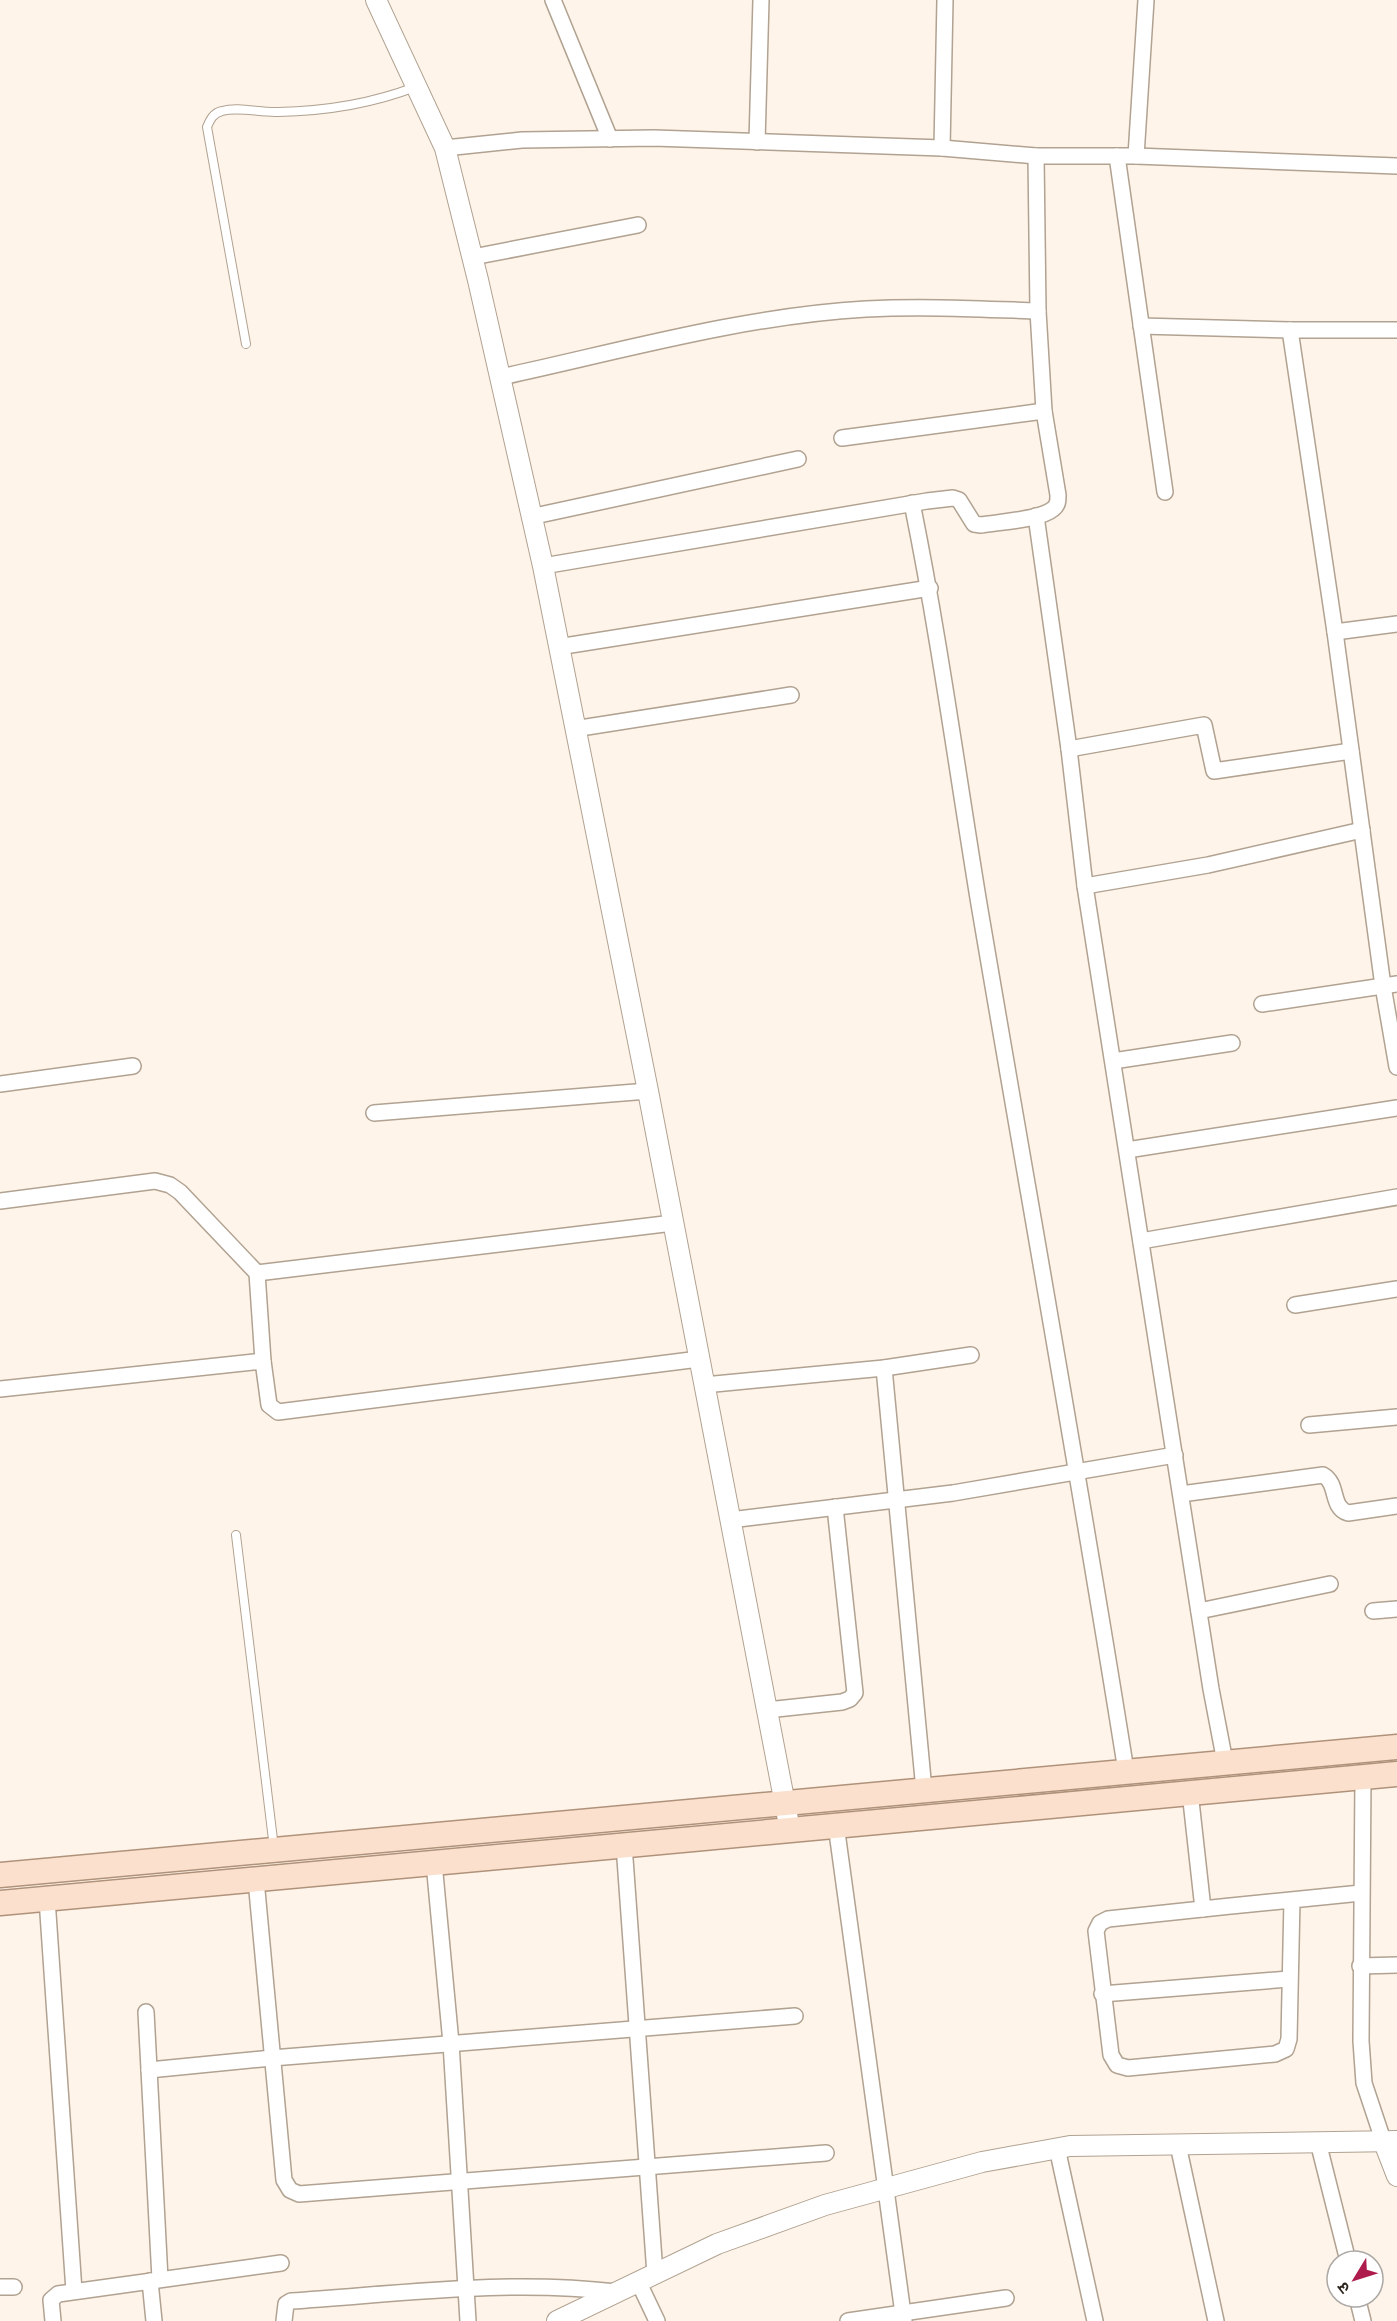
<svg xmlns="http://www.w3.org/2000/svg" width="1397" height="2321" font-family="'PT Sans','Noto Sans Devanagari',sans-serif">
  <rect width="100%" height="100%" fill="#fef4e9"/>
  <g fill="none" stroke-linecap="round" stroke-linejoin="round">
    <!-- service casing -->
    <g stroke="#b1a291" stroke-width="10">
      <g id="service">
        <path d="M246 344 207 127C210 120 213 113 222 111 239 106 260 113 278 112 325 111 371 104 415 87"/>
        <polyline points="236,1535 274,1848"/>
      </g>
    </g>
    <!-- minor casing -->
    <g stroke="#b1a291" stroke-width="18">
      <g id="minor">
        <polyline points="553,0 610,139"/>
        <polyline points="757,142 761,0"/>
        <polyline points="445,148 522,140 654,138 942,148 1036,156 1136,156 1397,166"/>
        <polyline points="942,148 945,0"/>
        <polyline points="1117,156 1165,492"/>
        <polyline points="1136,156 1146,0"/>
        <polyline points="473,257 638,225"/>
        <polyline points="1141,326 1290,330 1397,330"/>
        <polyline points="1290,330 1335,632 1383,986 1397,1067"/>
        <path d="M501 377C621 351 743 316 866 309 924 306 981 309 1038 311"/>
        <polyline points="842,438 1044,411"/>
        <path d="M912 503C939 636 957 770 979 904 1028 1193 1080 1481 1126 1771"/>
        <polyline points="1036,516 1069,749 1085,886 1211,1689 1225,1762"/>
        <polyline points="530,517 798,459"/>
        <path d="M543 566 927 501 953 498 959 500 974 524 981 525C998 522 1040 520 1053 509 1058 505 1058 501 1058 495L1044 411 1038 311 1036 156"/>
        <polyline points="1335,632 1397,624"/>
        <polyline points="558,647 930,588"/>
        <polyline points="574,729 791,695"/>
        <polyline points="1069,749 1204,725 1214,771 1351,751"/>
        <polyline points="1085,886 1208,865 1362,830"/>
        <polyline points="1262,1004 1397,984"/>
        <polyline points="1113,1061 1232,1043"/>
        <polyline points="0,1084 133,1066"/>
        <polyline points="374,1113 648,1091"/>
        <polyline points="1127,1150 1397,1108"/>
        <polyline points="0,1201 155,1181 170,1185 180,1192 257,1273 263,1361 269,1405 278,1412 699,1359"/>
        <polyline points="1141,1241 1397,1197"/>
        <polyline points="257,1273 673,1223"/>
        <polyline points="1295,1305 1397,1289"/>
        <polyline points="884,1368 924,1790"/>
        <polyline points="704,1385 884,1368 971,1355"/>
        <polyline points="0,1389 263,1361"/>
        <polyline points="1309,1425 1397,1417"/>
        <path d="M1181 1494 1323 1475C1339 1484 1330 1507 1348 1513L1397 1506"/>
        <polyline points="730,1520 953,1493 1175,1455"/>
        <polyline points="1199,1611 1330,1584"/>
        <polyline points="1373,1611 1397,1609"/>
        <polyline points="767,1710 842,1702 850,1699 855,1693 835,1507"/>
        <polyline points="1363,1777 1361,2041 1364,2083 1383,2140"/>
        <polyline points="1190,1792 1203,1909"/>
        <polyline points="836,1825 904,2321"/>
        <polyline points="624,1845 655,2274"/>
        <polyline points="434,1863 451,2043 468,2321"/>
        <polyline points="256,1880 284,2180 290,2190 299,2194 826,2153"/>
        <polyline points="47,1899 74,2291"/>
        <path d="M1292 1900 1289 2039 1286 2049 1275 2054 1128 2068 1117 2065 1111 2055 1096 1931 1100 1923 1108 1919C1192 1910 1277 1901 1361 1893"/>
        <polyline points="1360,1966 1397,1965"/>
        <polyline points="1102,1994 1289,1979"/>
        <polyline points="146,2012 160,2279"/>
        <polyline points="149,2070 272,2058 795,2016"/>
        <polyline points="1318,2142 1348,2261"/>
        <polyline points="1178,2145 1216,2321"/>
        <polyline points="1057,2148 1095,2321"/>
        <polyline points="150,2281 154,2321"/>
        <polyline points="638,2281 657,2321"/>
        <polyline points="0,2287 14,2287"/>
        <polyline points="1357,2297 1363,2321"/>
        <polyline points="53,2321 51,2300 58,2294 281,2263"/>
        <path d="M284 2321 286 2304 291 2301C398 2294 509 2279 616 2292"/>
        <polyline points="848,2321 1006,2298"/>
      </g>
    </g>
    <!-- tertiary casing -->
    <g stroke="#b1a291" stroke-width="22">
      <g id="tertiary">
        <polyline points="376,0 445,148 478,280 543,566 648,1091 790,1830"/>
        <polyline points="1383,2140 1397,2176"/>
        <polyline points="557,2321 717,2244 825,2205 982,2162 1070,2146 1397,2141"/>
      </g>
    </g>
    <!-- primary casing -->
    <g stroke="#b0927b" stroke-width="27">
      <g id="primary">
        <polyline points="0,1875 1397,1747"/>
        <polyline points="0,1903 1397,1774"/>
      </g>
    </g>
    <!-- service -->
    <use href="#service" stroke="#fff" stroke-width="8"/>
    <!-- minor -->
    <use href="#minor" stroke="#fff" stroke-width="15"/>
    <!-- tertiary -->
    <use href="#tertiary" stroke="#fff" stroke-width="20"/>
    <!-- primary -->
    <use href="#primary" stroke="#fae0cd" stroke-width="24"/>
  </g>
  <!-- north arrow -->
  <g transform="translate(1355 2279) rotate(232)"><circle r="28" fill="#ffffff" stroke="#aba8a5" stroke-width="1.5"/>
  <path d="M0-4.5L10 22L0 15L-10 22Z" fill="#ae1c4e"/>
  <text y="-9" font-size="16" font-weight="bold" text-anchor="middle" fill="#2c261f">उ</text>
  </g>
</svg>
